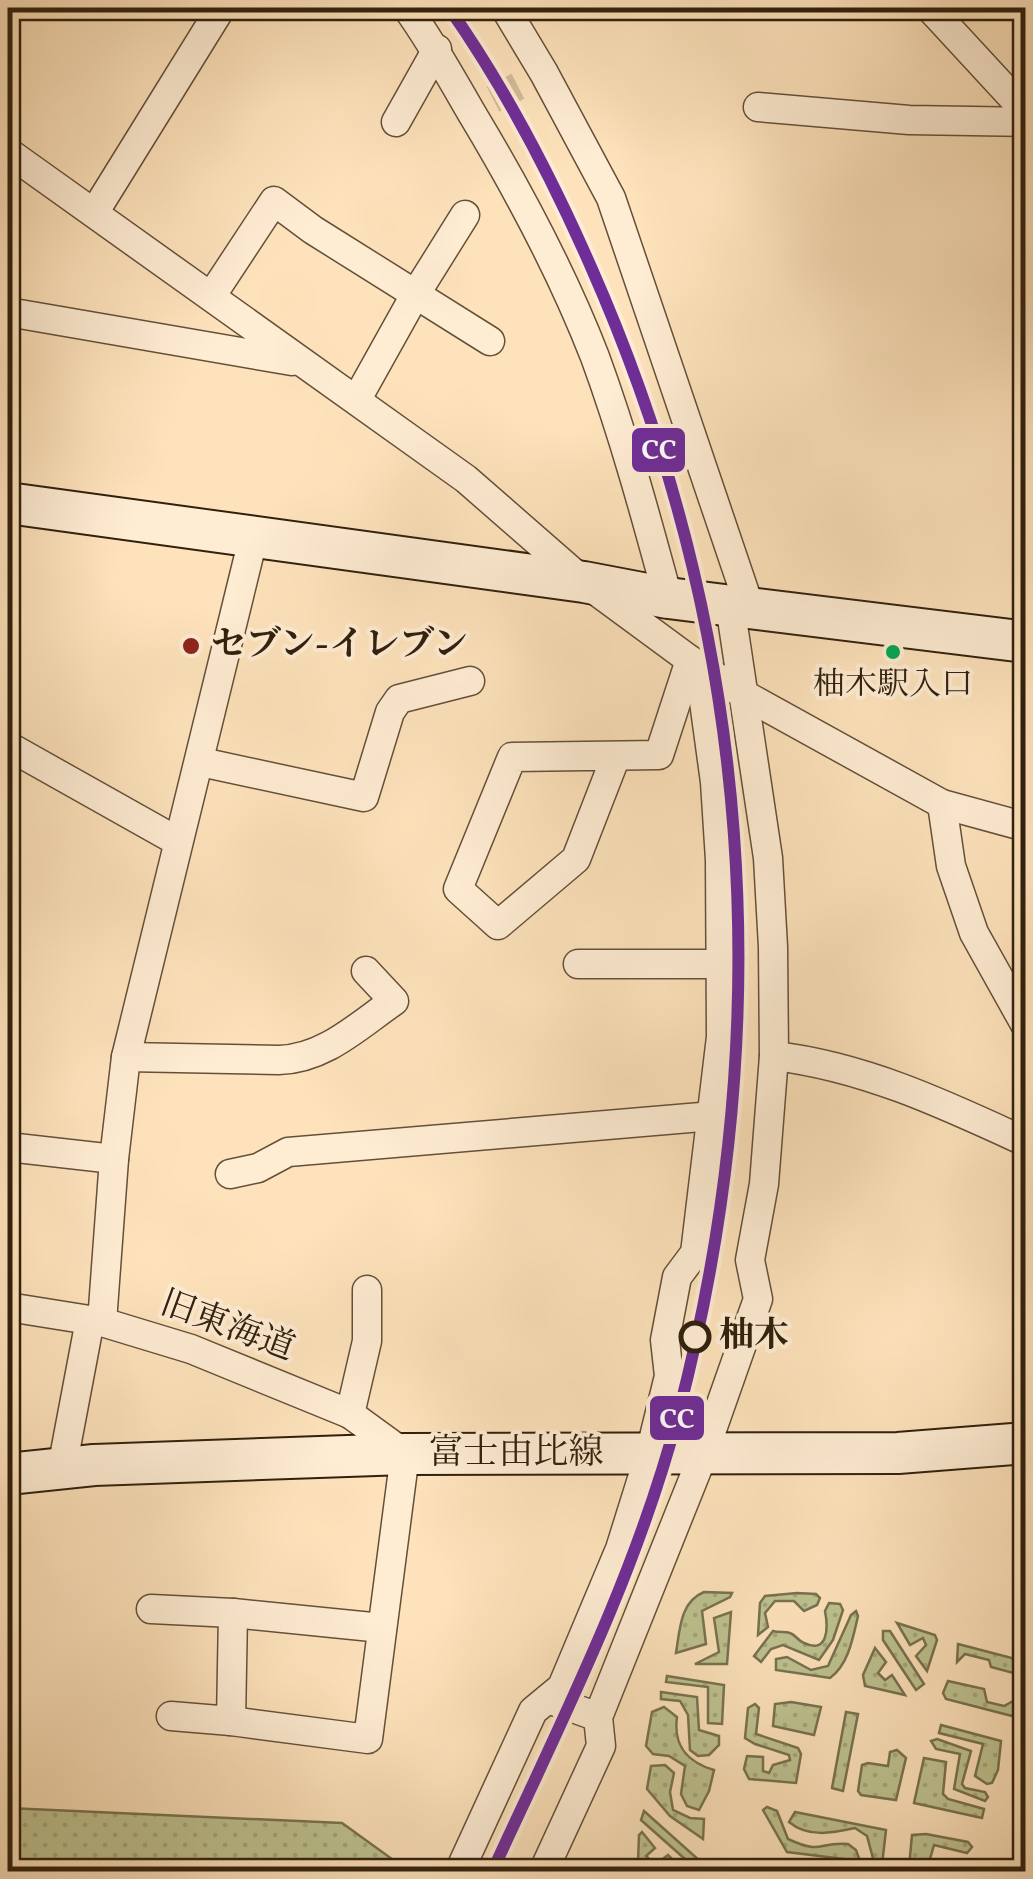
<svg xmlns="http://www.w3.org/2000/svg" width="1033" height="1879" font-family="Vollkorn,'Noto Serif JP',serif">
  <defs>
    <pattern id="grass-dots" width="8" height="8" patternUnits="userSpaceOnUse" patternTransform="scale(2.5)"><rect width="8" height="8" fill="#bec391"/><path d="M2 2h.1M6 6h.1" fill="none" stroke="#a4a77c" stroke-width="1.8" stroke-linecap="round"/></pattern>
  </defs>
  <rect width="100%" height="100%" fill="#fde2bb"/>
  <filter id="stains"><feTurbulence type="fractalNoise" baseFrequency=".002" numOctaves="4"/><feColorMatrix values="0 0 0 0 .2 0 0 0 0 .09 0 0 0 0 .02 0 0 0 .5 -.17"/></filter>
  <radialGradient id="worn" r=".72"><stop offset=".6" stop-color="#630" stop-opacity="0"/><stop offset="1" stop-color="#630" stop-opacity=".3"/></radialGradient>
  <!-- grass -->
  <g fill="url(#grass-dots)" stroke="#787250" stroke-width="2.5">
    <path d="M704 1592 732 1593 730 1597 702 1611 706 1644 676 1653C680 1629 680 1602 704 1592Z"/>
    <polygon points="797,1593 816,1594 820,1598 817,1605 804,1611 794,1601 775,1601 765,1613 768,1627 758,1635 760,1603 765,1596"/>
    <path d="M829 1603 840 1604 843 1610 833 1640 819 1660 783 1645 771 1649 761 1662 754 1656 773 1631C779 1633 785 1631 790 1633 796 1635 798 1641 804 1643 829 1655 828 1626 825 1611Z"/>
    <path d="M856 1611 858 1616C853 1637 849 1664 830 1678L776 1670V1659L787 1657 811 1670 828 1666 851 1615Z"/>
    <polygon points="731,1612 727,1664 695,1664 719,1652 714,1618"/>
    <polygon points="897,1623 935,1635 937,1640 927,1671 916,1656 926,1645 923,1638 910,1645"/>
    <polygon points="883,1631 890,1631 924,1684 916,1690 883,1640"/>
    <polygon points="958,1644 1012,1658 1021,1675 991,1667 989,1660 965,1654 957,1662"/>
    <polygon points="875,1648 886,1662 878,1673 885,1680 892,1675 905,1695 865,1686 863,1675"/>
    <polygon points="667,1676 724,1685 722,1724 708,1723 708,1687 666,1682"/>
    <polygon points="948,1681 984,1689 987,1702 1004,1706 1015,1700 1016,1709 1012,1716 946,1699 943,1693"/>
    <polygon points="661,1692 697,1697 699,1730 719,1736 719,1745 709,1755 698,1756 690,1750 688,1715 680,1701 661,1699"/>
    <polygon points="791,1702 821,1707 814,1735 773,1726 775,1704"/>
    <polygon points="755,1704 759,1708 756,1734 798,1748 801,1754 796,1783 749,1779 744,1769 747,1756 763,1757 763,1771 769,1773 773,1765 790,1760 789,1755 755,1744 745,1738 748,1708"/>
    <path d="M664 1707 677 1717C673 1746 687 1762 714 1770L709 1791 699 1810 687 1806 681 1794 685 1766 669 1756 653 1754 646 1746 652 1712Z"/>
    <polygon points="846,1712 858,1714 843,1791 832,1788"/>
    <polygon points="941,1725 1001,1741 998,1770 992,1783 987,1784 975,1776 983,1744 939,1733"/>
    <polygon points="937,1739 971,1751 962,1784 965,1788 985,1792 988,1797 985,1801 954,1789 960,1754 936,1749 931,1741"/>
    <polygon points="897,1750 906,1758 896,1800 861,1795 858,1791 862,1765 868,1763 888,1766 890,1752"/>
    <polygon points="924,1758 946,1762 943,1794 948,1799 984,1809 982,1818 914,1803"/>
    <polygon points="665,1765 674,1773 670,1792 673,1810 690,1818 704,1819 703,1839 670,1816 647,1789 651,1766"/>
    <path d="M767 1807 777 1811 788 1839C823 1855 816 1842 848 1844L856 1850 860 1861 787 1852 763 1810Z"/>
    <polygon points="8,1808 342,1823 392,1859 399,1871 8,1871"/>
    <polygon points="644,1811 700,1861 694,1867 641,1820"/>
    <path d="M795 1812 886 1830 882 1865 874 1862 867 1836 855 1828C832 1833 808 1838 789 1822Z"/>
    <polygon points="642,1832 655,1848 646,1856 655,1865 668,1855 684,1871 649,1871 638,1862 639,1835"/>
    <polygon points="926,1834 968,1842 972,1847 967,1853 934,1845 928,1866 909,1867 912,1835"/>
  </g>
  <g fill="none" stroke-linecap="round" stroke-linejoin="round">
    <!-- street-tunnel -->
    <polyline stroke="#d4bb98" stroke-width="28" stroke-dasharray="28 14" stroke-linecap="butt" points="493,99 544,73"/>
    <!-- street casing -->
    <g stroke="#645039" stroke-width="31">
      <g id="street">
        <path d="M407 8C431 41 450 76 471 112 518 190 562 272 595 357 624 436 646 517 668 598"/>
        <polyline points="505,8 544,73 611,198 750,608"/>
        <polyline points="930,8 1026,112"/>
        <polyline points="758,107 909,120 1026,122"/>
        <polyline points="396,122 437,49"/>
        <polyline points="8,152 466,479 584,582 690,660 743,694 942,804 1026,827"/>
        <polyline points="94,213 221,8"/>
        <polyline points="212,295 274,201 313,230 490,341"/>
        <polyline points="8,312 292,361"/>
        <polyline points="357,399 415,295 465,215"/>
        <polyline points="8,746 177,841"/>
        <polyline points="616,756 576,859 498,925 458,889 512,757 659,755 690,660"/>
        <polyline points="201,762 364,797 390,712 399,699 470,681"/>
        <polyline points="942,804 951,866 974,933 1026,1026"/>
        <polyline points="578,964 720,964"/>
        <path d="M774 1056C863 1066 946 1105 1026 1142"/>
        <path d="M126 1057 279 1060C324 1059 358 1026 394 1001L366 971"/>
        <polyline points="8,1147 114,1159"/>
        <polyline points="230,1174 258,1168 288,1152 713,1116"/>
        <polyline points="8,1307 102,1322 191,1349 350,1414 405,1454 368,1739 231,1721 171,1716"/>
        <polyline points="102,1322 114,1159 126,1057 254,535"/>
        <polyline points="350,1414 367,1341 367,1290"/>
        <polyline points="62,1468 90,1320"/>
        <polyline points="151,1609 233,1613 382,1628"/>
        <polyline points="548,1699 598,1717"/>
        <polyline points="231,1721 233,1613"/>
        <polyline points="459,1872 533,1711 562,1687 620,1549 650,1453 669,1376 665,1340 677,1277 695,1253 721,1037 720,860 715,782 699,665"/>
        <polyline points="543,1872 601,1746 598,1717 703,1455 758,1299 750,1260 764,1184 774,1056 773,947 768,858 730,605"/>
      </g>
    </g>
    <!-- secondary casing -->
    <g stroke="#31200e" stroke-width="44">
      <g id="secondary">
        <polyline points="8,503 584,582 668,598 1026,642"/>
        <polyline points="8,1474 94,1465 405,1454 898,1453 1026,1443"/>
      </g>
    </g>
    <!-- street -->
    <use href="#street" stroke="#feecd3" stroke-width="28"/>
    <!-- secondary -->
    <use href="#secondary" stroke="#feecd3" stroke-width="40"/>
    <!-- rail-1 casing -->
    <g stroke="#feecd3" stroke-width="20">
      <path id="rail-1" d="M449 8C506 89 551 176 591 267 754 636 780 1026 678 1415 636 1575 561 1722 492 1872"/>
    </g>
    <!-- rail-1 -->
    <use href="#rail-1" stroke="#6f2d98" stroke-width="12"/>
  </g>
  <!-- markers -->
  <circle fill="#8f2418" stroke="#feecd3" stroke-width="4" cx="191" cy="646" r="10"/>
  <circle fill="#00a651" stroke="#feecd3" stroke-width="4" cx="893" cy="652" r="9"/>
  <circle fill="#feecd3" stroke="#31200e" stroke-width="5" cx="695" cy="1337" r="14"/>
  <g text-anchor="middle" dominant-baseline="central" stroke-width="8" stroke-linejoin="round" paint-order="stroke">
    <!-- bus labels -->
    <g font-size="32" fill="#31200e" stroke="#feecd3">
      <text x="893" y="686">柚木駅入口</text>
    </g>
    <!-- poi labels -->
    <g font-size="35" font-weight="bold" fill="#31200e" stroke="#feecd3" text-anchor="start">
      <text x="211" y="646">セブン-イレブン</text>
    </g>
    <!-- street labels -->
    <g font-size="35" fill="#31200e" stroke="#feecd3">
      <text transform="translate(227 1327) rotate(20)">旧東海道</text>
      <text x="516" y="1454">富士由比線</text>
    </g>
    <!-- stop labels -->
    <g font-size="35" font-weight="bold" fill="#31200e" stroke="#feecd3" text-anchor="start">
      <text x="719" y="1337">柚木</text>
    </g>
  </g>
  <g stroke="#feecd3" stroke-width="4">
    <rect x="630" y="426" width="57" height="48" rx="10" fill="#6f2d98"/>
    <rect x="648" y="1394" width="58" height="48" rx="10" fill="#6f2d98"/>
  </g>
  <g font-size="28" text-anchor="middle" font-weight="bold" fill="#fff">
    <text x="659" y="459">CC</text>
    <text x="677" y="1428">CC</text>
  </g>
  <!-- margin -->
  <rect width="1033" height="1879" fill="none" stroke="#fde2bb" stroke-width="40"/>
  <rect x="10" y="10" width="1013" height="1859" fill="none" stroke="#31200e" stroke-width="5"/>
  <rect x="20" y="20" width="993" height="1839" fill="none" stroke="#31200e" stroke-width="2.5"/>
  <rect width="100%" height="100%" filter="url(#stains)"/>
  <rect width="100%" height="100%" fill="url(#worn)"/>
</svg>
